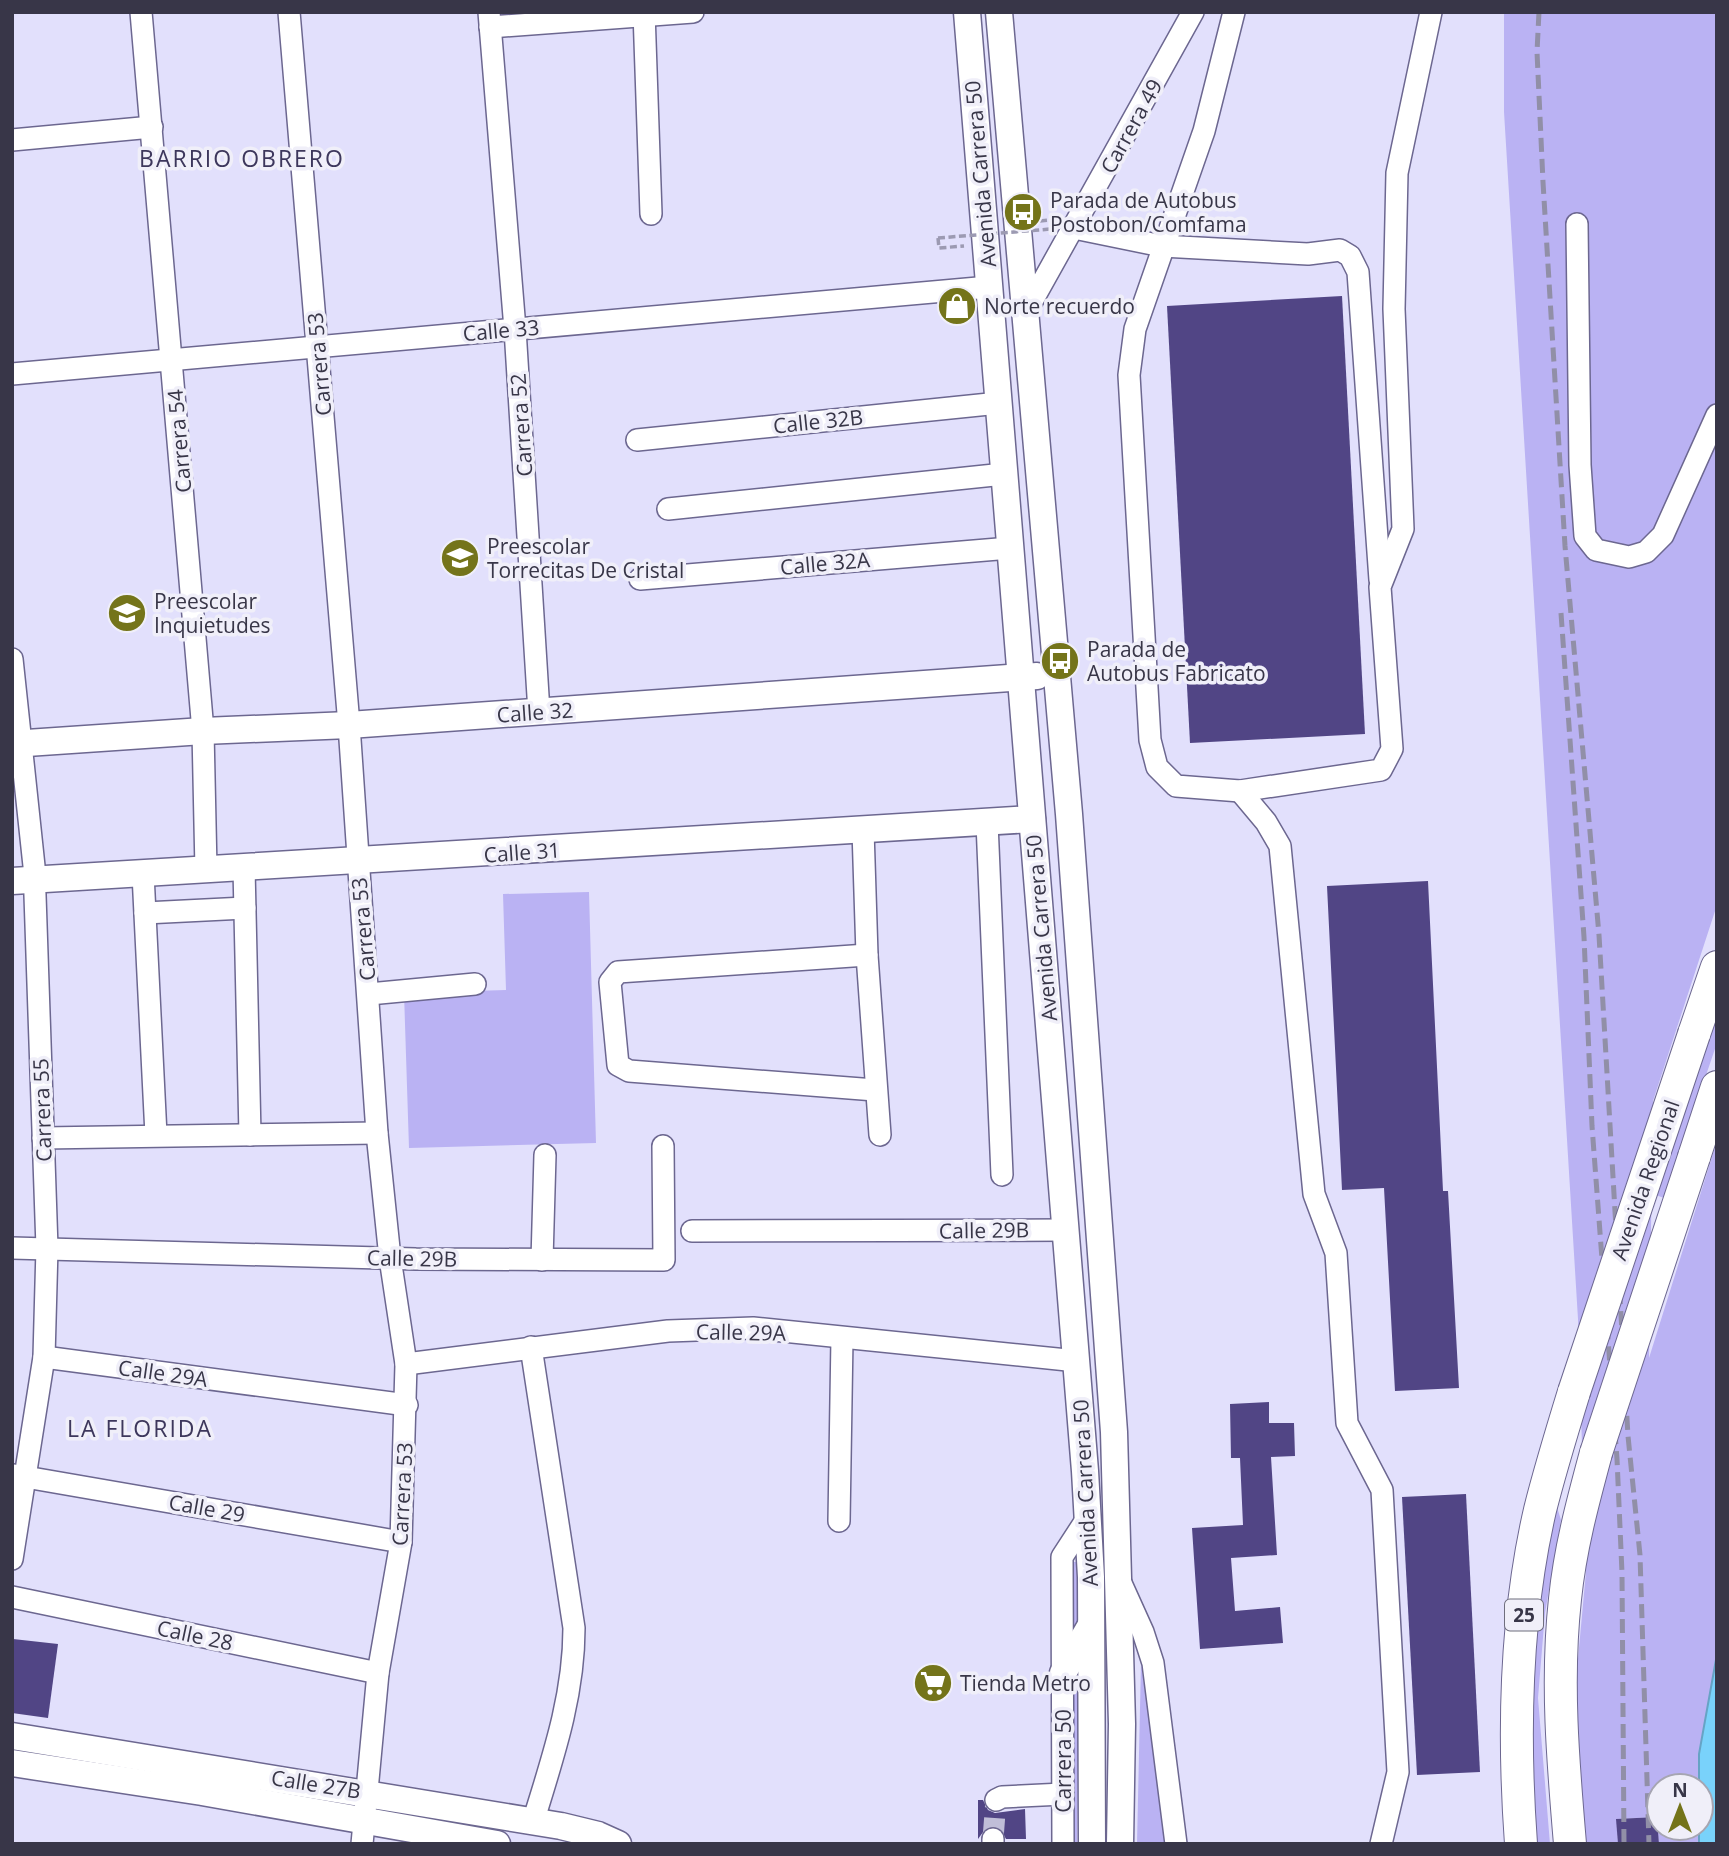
<svg xmlns="http://www.w3.org/2000/svg" width="1729" height="1856" font-family="'Open Sans',sans-serif">
  <rect width="100%" height="100%" fill="#e2e0fc"/>
  <!-- green -->
  <g fill="#bab2f3">
    <polygon points="1504,12 1717,12 1717,905 1653,1101 1649,1358 1717,1141 1717,1654 1699,1754 1699,1786 1659,1786 1659,1828 1699,1828 1699,1844 1659,1844 1657,1817 1617,1819 1618,1844 1585,1844 1574,1702 1586,1572 1578,1319 1504,112"/>
    <polygon points="589,892 596,1143 409,1148 404,993 506,990 503,894"/>
    <polygon points="1717,1007 1717,1043 1664,1198 1653,1194"/>
    <polygon points="1556,1504 1561,1520 1545,1613 1538,1698 1550,1844 1532,1844 1525,1728 1536,1603"/>
    <polygon points="1069,1562 1077,1562 1078,1627 1069,1641"/>
    <polygon points="1141,1663 1166,1837 1166,1844 1137,1844"/>
    <polygon points="1071,1673 1078,1673 1077,1844 1071,1844"/>
  </g>
  <!-- water -->
  <polygon fill="#79d2fb" stroke="#66a3c5" stroke-width="2" points="1717,1654 1717,1844 1699,1844 1699,1754"/>
  <!-- building -->
  <g fill="#514585">
    <polygon points="1342,296 1365,734 1190,743 1167,306"/>
    <polygon points="1428,881 1443,1191 1448,1191 1459,1388 1395,1391 1384,1188 1342,1190 1327,886"/>
    <polygon points="1269,1402 1269,1423 1294,1423 1295,1456 1271,1457 1277,1555 1231,1558 1235,1611 1280,1607 1283,1643 1200,1649 1192,1528 1243,1525 1240,1458 1231,1458 1230,1404"/>
    <polygon points="1466,1494 1480,1772 1417,1775 1402,1497"/>
    <polygon points="13,1639 58,1644 48,1718 12,1713"/>
    <polygon points="978,1800 983,1800 988,1810 995,1813 1025,1809 1026,1839 1006,1839 1000,1828 992,1826 986,1828 978,1839"/>
    <polygon points="1657,1817 1659,1844 1618,1844 1616,1819"/>
  </g>
  <g fill="none" stroke-linecap="round" stroke-linejoin="round">
    <!-- minor-tunnel -->
    <polyline stroke="#c0bed8" stroke-width="21" stroke-dasharray="21 10" stroke-linecap="butt" points="993,1839 996,1800"/>
    <!-- minor casing -->
    <g stroke="#6c6790" stroke-width="24">
      <g id="minor">
        <polyline points="141,12 203,731 206,870"/>
        <polyline points="289,12 349,725 377,1133 390,1258 406,1364 401,1542 378,1673 362,1844"/>
        <polyline points="489,12 515,329 539,712"/>
        <polyline points="644,12 651,214"/>
        <polyline points="1234,12 1204,131 1135,329 1129,375 1150,740 1157,767 1176,786 1240,791 1381,770 1392,749 1380,587 1403,529 1394,309 1397,173 1431,12"/>
        <polyline points="490,27 693,12"/>
        <polyline points="12,140 152,127"/>
        <polyline points="1577,224 1580,465 1585,536 1596,550 1629,557 1646,552 1663,535 1717,415"/>
        <polyline points="1074,228 1162,246 1308,254 1340,250 1350,256 1358,272 1380,580"/>
        <polyline points="1026,312 1193,12"/>
        <polyline points="12,374 989,287"/>
        <polyline points="637,440 999,403"/>
        <polyline points="668,509 1004,474"/>
        <polyline points="640,579 1010,548"/>
        <polyline points="12,659 34,866 47,1248 44,1357 12,1559"/>
        <polyline points="1240,791 1266,822 1280,846 1314,1194 1336,1253 1347,1423 1382,1490 1398,1772 1381,1844"/>
        <polyline points="987,823 1002,1175"/>
        <polyline points="863,830 867,955 880,1135"/>
        <polyline points="244,868 250,1135"/>
        <polyline points="143,874 156,1135"/>
        <polyline points="145,913 245,908"/>
        <polyline points="867,955 618,972 610,982 618,1065 629,1071 875,1090"/>
        <polyline points="369,994 475,984"/>
        <polyline points="43,1138 377,1133"/>
        <polyline points="692,1231 1066,1230"/>
        <polyline points="12,1248 416,1259 664,1260 663,1146"/>
        <polyline points="542,1260 545,1155"/>
        <path d="M531 1347 574 1628C574 1696 553 1757 533 1822"/>
        <polyline points="44,1357 407,1405"/>
        <polyline points="406,1364 668,1331 753,1328 1077,1361"/>
        <polyline points="14,1475 401,1542"/>
        <polyline points="839,1521 842,1338"/>
        <polyline points="1120,1581 1143,1632 1153,1663 1176,1844"/>
        <polyline points="12,1597 378,1673"/>
        <polyline points="996,1800 1002,1797 1063,1794"/>
        <polyline points="993,1839 993,1844"/>
        <polyline points="1063,1844 1062,1557 1088,1517"/>
      </g>
    </g>
    <!-- major casing -->
    <g stroke="#6c6790" stroke-width="29">
      <g id="major">
        <polyline points="967,12 1085,1471 1091,1577 1092,1844"/>
        <polyline points="999,12 1069,814 1114,1432 1122,1724 1120,1844"/>
        <polyline points="12,744 203,731 349,725 1037,676"/>
        <polyline points="12,881 1032,819"/>
        <polyline points="1063,1673 1091,1625"/>
        <polyline points="12,1736 561,1826 598,1835 618,1844"/>
        <polyline points="12,1763 202,1792 497,1844"/>
      </g>
    </g>
    <!-- highway casing -->
    <g stroke="#6c6790" stroke-width="34">
      <g id="highway">
        <polyline points="1694,1034 1717,967"/>
        <polyline points="1694,1157 1717,1087"/>
        <path d="M1521 1844C1513 1734 1515 1618 1540 1510 1550 1470 1562 1431 1574 1392"/>
        <path d="M1570 1844C1563 1762 1556 1681 1565 1599 1570 1549 1583 1501 1596 1453"/>
      </g>
    </g>
    <!-- path -->
    <g stroke="#9c9ab2" stroke-width="3.5" stroke-dasharray="7 3.5" stroke-linecap="butt">
      <polyline points="1040,221 1051,220 1051,227"/>
      <polyline points="938,238 939,248 964,246"/>
    </g>
    <!-- minor -->
    <use href="#minor" stroke="#fff" stroke-width="21"/>
    <!-- major -->
    <use href="#major" stroke="#fff" stroke-width="26"/>
    <!-- highway -->
    <use href="#highway" stroke="#fff" stroke-width="32"/>
    <!-- rail -->
    <g stroke="#918fa7" stroke-width="5" stroke-dasharray="14 7" stroke-linecap="butt">
      <polyline points="1539,12 1537,52 1543,182 1565,546 1599,935 1628,1436 1640,1555 1649,1844"/>
      <polyline points="1561,613 1584,937 1592,1126 1617,1459 1622,1573 1624,1844"/>
    </g>
    <!-- highway-bridge casing -->
    <g stroke="#6c6790" stroke-width="34" stroke-linecap="butt">
      <g id="highway-bridge">
        <polyline points="1574,1392 1694,1034"/>
        <polyline points="1596,1453 1694,1157"/>
      </g>
    </g>
    <!-- path-bridge -->
    <polyline stroke="#9c9ab2" stroke-width="3.5" stroke-dasharray="7 3.5" stroke-linecap="butt" points="938,238 1051,229"/>
    <!-- highway-bridge -->
    <use href="#highway-bridge" stroke="#fff" stroke-width="32"/>
  </g>
  <!-- icons -->
  <defs>
    <g id="bus-disc" transform="scale(2.0125)"><circle r="9.5" fill="#74741a" stroke="#f0eff9"/><path d="M-5-6H5V4H4V6H2V4H-2V6H-4V4H-5ZM-3.5-4V0h7V-4ZM-3.5 1.2v1.5H-2V1.2ZM2 1.2v1.5H3.5V1.2Z" fill="#fff"/></g>
    <g id="shop-disc" transform="scale(2.0125)"><circle r="9.5" fill="#74741a" stroke="#f0eff9"/><path d="M-5-2.5h2.3a2.7 3.5 0 0 1 5.4 0H5L5.5 6h-11ZM-1.5-2.5h3a1.5 2.3 0 0 0-3 0Z" fill="#fff"/></g>
    <g id="school-disc" transform="scale(2.0125)"><circle r="9.5" fill="#74741a" stroke="#f0eff9"/><path d="M0-5L7-2L0 1L-7-2ZM-4 1L0 2.5L4 1V4Q0 6-4 4Z" fill="#fff"/></g>
    <g id="supermarket-disc" transform="scale(2.0125)"><circle r="9.5" fill="#74741a" stroke="#f0eff9"/><path d="M-6-5.5h2.5l.6 2H6L4.5 2H-2.5L-4.4-4H-6ZM-1.5 3.2a1.3 1.3 0 1 0 .1 0ZM3 3.2a1.3 1.3 0 1 0 .1 0Z" fill="#fff"/></g>
  </defs>
  <g fill-rule="evenodd">
    <use href="#bus-disc" x="1023" y="212"/>
    <use href="#shop-disc" x="957" y="306"/>
    <use href="#school-disc" x="460" y="558"/>
    <use href="#school-disc" x="127" y="613"/>
    <use href="#bus-disc" x="1060" y="661"/>
    <use href="#supermarket-disc" x="933" y="1683"/>
  </g>
  <g text-anchor="middle" dominant-baseline="central" stroke-width="7" stroke-linejoin="round" paint-order="stroke">
    <!-- shield labels -->
    <rect fill="#f0eff9" stroke="#6f6e7d" stroke-width="2" x="1505" y="1599.5" width="38" height="31" rx="5"/>
    <g font-size="19" font-weight="bold" fill="#383648">
      <text x="1524" y="1615">25</text>
    </g>
    <!-- street labels -->
    <g font-size="21" fill="#383648" stroke="#f0eff9">
      <text transform="translate(1131 126) rotate(-61)">Carrera 49</text>
      <text transform="translate(980 174) rotate(-95)">Avenida Carrera 50</text>
      <text transform="translate(501 330) rotate(-5)">Calle 33</text>
      <text transform="translate(319 364) rotate(-95)">Carrera 53</text>
      <text transform="translate(818 421) rotate(-6)">Calle 32B</text>
      <text transform="translate(521 425) rotate(-94)">Carrera 52</text>
      <text transform="translate(179 441) rotate(-95)">Carrera 54</text>
      <text transform="translate(825 563) rotate(-5)">Calle 32A</text>
      <text transform="translate(535 712) rotate(-4)">Calle 32</text>
      <text transform="translate(522 852) rotate(-4)">Calle 31</text>
      <text transform="translate(1041 928) rotate(-95)">Avenida Carrera 50</text>
      <text transform="translate(363 929) rotate(-95)">Carrera 53</text>
      <text transform="translate(42 1110) rotate(-92)">Carrera 55</text>
      <text transform="translate(1645 1180) rotate(-71)">Avenida Regional</text>
      <text transform="translate(984 1230) rotate(-1)">Calle 29B</text>
      <text transform="translate(412 1258) rotate(1)">Calle 29B</text>
      <text transform="translate(741 1332) rotate(1)">Calle 29A</text>
      <text transform="translate(163 1373) rotate(8)">Calle 29A</text>
      <text transform="translate(1085 1493) rotate(-93)">Avenida Carrera 50</text>
      <text transform="translate(402 1494) rotate(-87)">Carrera 53</text>
      <text transform="translate(207 1508) rotate(10)">Calle 29</text>
      <text transform="translate(195 1635) rotate(12)">Calle 28</text>
      <text transform="translate(1063 1761) rotate(-90)">Carrera 50</text>
      <text transform="translate(316 1784) rotate(9)">Calle 27B</text>
    </g>
    <!-- poi labels -->
    <g font-size="21" fill="#383648" stroke="#f0eff9" text-anchor="start">
      <text x="1050" y="200">Parada de Autobus<tspan x="1050" dy="24">Postobon/Comfama</tspan></text>
      <text x="984" y="306">Norte recuerdo</text>
      <text x="487" y="546">Preescolar<tspan x="487" dy="24">Torrecitas De Cristal</tspan></text>
      <text x="154" y="601">Preescolar<tspan x="154" dy="24">Inquietudes</tspan></text>
      <text x="1087" y="649">Parada de<tspan x="1087" dy="24">Autobus Fabricato</tspan></text>
      <text x="960" y="1683">Tienda Metro</text>
    </g>
    <!-- neighbourhood labels -->
    <g font-size="23" letter-spacing="2" fill="#3d375c" stroke="#f0eff9">
      <text x="242" y="158">BARRIO OBRERO</text>
      <text x="140" y="1428">LA FLORIDA</text>
    </g>
  </g>
  <!-- border -->
  <rect width="1729" height="1856" fill="none" stroke="#383648" stroke-width="28"/>
  <!-- north arrow -->
  <g transform="translate(1680 1807)"><circle r="33" fill="#f0eff9" stroke="#a6a5b2" stroke-width="2"/>
  <path d="M0-5L12 26L0 18L-12 26Z" fill="#74741a"/>
  <text y="-10" font-size="19" font-weight="bold" text-anchor="middle" fill="#383648">N</text>
  </g>
</svg>
